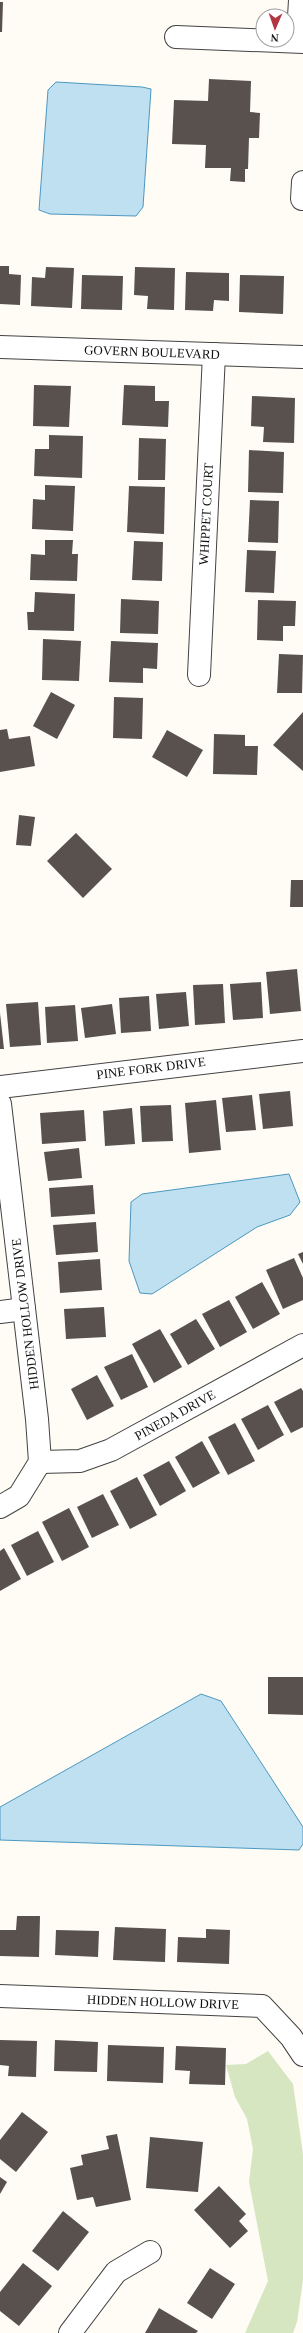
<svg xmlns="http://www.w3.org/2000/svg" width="303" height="2333" font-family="'Times New Roman',serif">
  <rect width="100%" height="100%" fill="#fefcf5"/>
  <!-- green -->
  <polygon fill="#d6e6c1" points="268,2051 293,2084 303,2154 303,2280 297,2322 293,2333 245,2333 268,2281 249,2182 253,2149 247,2119 235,2097 226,2065 246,2064"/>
  <!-- water -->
  <g fill="#bee0f1" stroke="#4c98c0">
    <polygon points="56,82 142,87 151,89 143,207 136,216 50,214 39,210 48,90"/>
    <polygon points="289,1174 300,1202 290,1215 257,1227 152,1294 140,1293 129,1261 131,1202 142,1194"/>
    <polygon points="201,1694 221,1701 303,1827 303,1844 299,1850 0,1840 0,1807"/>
  </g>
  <!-- building -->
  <g fill="#58514e">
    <polygon points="0,2 3,2 2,32 0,32"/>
    <polygon points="209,79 251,81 250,112 260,113 259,138 249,138 248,169 245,169 245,182 230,181 231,168 205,168 206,145 172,144 174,100 208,101"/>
    <polygon points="0,266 9,266 9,274 21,275 20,305 0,304"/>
    <polygon points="46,267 74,268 72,308 31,306 32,277 45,278"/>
    <polygon points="135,267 175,268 174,310 147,309 148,296 134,295"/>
    <polygon points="186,272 229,273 229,301 214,300 213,311 185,310"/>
    <polygon points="82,275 123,276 122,310 81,309"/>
    <polygon points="240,275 284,276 283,314 239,312"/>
    <polygon points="34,385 71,386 69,427 33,426"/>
    <polygon points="124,385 155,386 155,401 169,401 168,427 122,425"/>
    <polygon points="252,396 295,398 294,443 263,442 264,427 251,426"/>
    <polygon points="49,435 83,436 82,478 34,476 35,449 49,449"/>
    <polygon points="139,438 166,439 165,480 138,480"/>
    <polygon points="249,450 284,452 283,493 248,492"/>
    <polygon points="45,485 75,486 73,531 32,529 33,499 45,500"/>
    <polygon points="129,486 165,487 164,534 127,532"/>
    <polygon points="250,500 279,501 278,543 248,542"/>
    <polygon points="45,540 73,540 72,554 78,554 77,581 30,580 31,554 45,555"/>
    <polygon points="134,541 163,542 162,581 132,580"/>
    <polygon points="247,550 276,551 274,593 245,592"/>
    <polygon points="35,592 75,594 74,631 28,630 27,612 34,612"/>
    <polygon points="121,599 159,601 158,634 120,633"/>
    <polygon points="258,600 296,601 295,626 283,626 283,641 257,640"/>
    <polygon points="43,639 81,641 79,681 42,680"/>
    <polygon points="111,641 158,643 157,669 143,668 143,683 109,682"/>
    <polygon points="279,654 303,655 302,693 277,693"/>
    <polygon points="51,692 75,705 57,739 33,726"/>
    <polygon points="114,697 143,698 142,739 113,738"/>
    <polygon points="303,712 303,771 273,745"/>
    <polygon points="7,729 9,739 30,736 35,766 0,772 0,730"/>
    <polygon points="167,730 203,750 187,777 152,757"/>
    <polygon points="214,734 245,735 245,746 258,746 257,775 213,774"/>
    <polygon points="19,815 35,817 31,846 16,845"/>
    <polygon points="76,833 112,869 83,898 47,861"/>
    <polygon points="291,880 303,880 303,907 290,907"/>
    <polygon points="297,969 301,1011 270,1014 266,972"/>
    <polygon points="261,982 263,1018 233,1020 230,984"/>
    <polygon points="223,984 225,1023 195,1025 193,985"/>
    <polygon points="186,992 189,1026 159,1029 156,994"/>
    <polygon points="149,996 151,1031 121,1033 119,998"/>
    <polygon points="38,1002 41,1045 10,1047 6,1004"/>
    <polygon points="112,1004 116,1034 85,1038 81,1008"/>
    <polygon points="75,1005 78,1041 47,1043 45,1007"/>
    <polygon points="0,1013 4,1049 0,1049"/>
    <polygon points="290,1091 293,1126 263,1129 259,1094"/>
    <polygon points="252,1095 256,1130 226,1132 222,1098"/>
    <polygon points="216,1100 221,1150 189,1153 185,1103"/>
    <polygon points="171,1105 173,1141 142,1142 140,1106"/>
    <polygon points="132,1108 135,1144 105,1146 103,1111"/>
    <polygon points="84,1110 86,1141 42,1144 40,1113"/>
    <polygon points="79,1148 82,1178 48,1181 44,1152"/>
    <polygon points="93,1185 95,1214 51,1217 49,1188"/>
    <polygon points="96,1222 98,1252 56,1255 53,1225"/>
    <polygon points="303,1252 303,1264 298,1254"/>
    <polygon points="294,1258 303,1278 303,1300 283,1309 266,1270"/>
    <polygon points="100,1259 102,1290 60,1293 58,1262"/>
    <polygon points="262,1282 280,1314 253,1329 235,1297"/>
    <polygon points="229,1300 247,1332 220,1347 202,1314"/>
    <polygon points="104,1307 106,1337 66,1339 64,1309"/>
    <polygon points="196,1319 215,1349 188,1365 170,1334"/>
    <polygon points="160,1329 182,1367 154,1383 132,1344"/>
    <polygon points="132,1354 148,1387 121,1400 104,1367"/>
    <polygon points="97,1375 114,1406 87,1420 71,1389"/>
    <polygon points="301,1388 303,1391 303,1427 291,1433 274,1402"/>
    <polygon points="268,1405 284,1435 258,1450 241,1419"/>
    <polygon points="235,1423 255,1461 228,1475 208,1437"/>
    <polygon points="202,1441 220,1473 193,1488 175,1457"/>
    <polygon points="169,1461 186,1491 160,1506 143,1475"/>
    <polygon points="137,1477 157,1515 130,1529 110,1491"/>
    <polygon points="103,1494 119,1525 92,1538 77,1507"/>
    <polygon points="69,1508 89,1547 62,1561 42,1522"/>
    <polygon points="38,1531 54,1562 27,1576 11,1545"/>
    <polygon points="4,1548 21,1579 0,1591 0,1551"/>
    <polygon points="268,1677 303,1677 303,1715 268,1714"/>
    <polygon points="17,1916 40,1916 39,1957 0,1956 0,1930 16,1930"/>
    <polygon points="115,1927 166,1929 165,1962 113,1960"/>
    <polygon points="206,1929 230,1930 229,1964 177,1962 178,1937 206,1938"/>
    <polygon points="56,1930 99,1931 98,1957 55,1955"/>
    <polygon points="0,2040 37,2041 36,2077 8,2076 9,2066 0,2065"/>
    <polygon points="55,2040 98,2042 97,2072 54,2071"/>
    <polygon points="108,2045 164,2047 163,2083 107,2081"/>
    <polygon points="176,2046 226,2048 225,2085 189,2084 190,2071 175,2070"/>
    <polygon points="22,2112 48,2132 16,2172 0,2159 0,2140"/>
    <polygon points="117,2134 131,2200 96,2207 93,2197 77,2200 70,2168 83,2165 81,2155 109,2149 106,2136"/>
    <polygon points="150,2137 203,2142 198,2192 146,2188"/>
    <polygon points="0,2177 7,2182 0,2194"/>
    <polygon points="219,2186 246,2214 239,2221 248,2231 230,2248 194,2210"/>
    <polygon points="63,2211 89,2232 58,2271 32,2251"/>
    <polygon points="23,2263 52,2286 19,2326 0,2311 0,2292"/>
    <polygon points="210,2268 235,2284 212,2319 187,2303"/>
    <polygon points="159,2308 198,2331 196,2333 145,2333"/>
  </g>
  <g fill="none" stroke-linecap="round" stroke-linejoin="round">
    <!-- minor casing -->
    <g stroke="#434343" stroke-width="24">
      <g id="minor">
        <polyline points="300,0 299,17 303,39"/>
        <polyline points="176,37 303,42"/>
        <polyline points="302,199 303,182"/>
        <polyline points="0,347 303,357"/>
        <polyline points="199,675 214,354"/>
        <polyline points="0,1087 303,1051"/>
        <polyline points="0,1104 37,1419 40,1462 19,1496 0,1507"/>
        <polyline points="0,1312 24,1309"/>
        <polyline points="40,1462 80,1461 111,1450 303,1345"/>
        <polyline points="0,1996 262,2006 291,2037 303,2055"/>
        <polyline points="70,2333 116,2272 150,2252"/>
      </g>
    </g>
    <!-- minor -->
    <use href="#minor" stroke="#fff" stroke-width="22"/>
  </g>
  <g text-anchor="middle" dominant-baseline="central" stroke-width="4" stroke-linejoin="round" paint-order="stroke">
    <!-- street labels -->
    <g font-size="13" fill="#101010" stroke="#fff">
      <text transform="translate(152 352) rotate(2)">GOVERN BOULEVARD</text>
      <text transform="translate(206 514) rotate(-87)">WHIPPET COURT</text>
      <text transform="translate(151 1068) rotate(-7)">PINE FORK DRIVE</text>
      <text transform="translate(25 1314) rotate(-97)">HIDDEN HOLLOW DRIVE</text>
      <text transform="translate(175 1415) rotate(-29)">PINEDA DRIVE</text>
      <text transform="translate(163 2002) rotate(2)">HIDDEN HOLLOW DRIVE</text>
    </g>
  </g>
  <!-- north arrow -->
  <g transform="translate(275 28) rotate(182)"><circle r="19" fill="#ffffff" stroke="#9f9f9f"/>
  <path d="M0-3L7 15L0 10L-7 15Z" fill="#b33542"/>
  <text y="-6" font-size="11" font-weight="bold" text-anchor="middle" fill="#101010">N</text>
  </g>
</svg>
